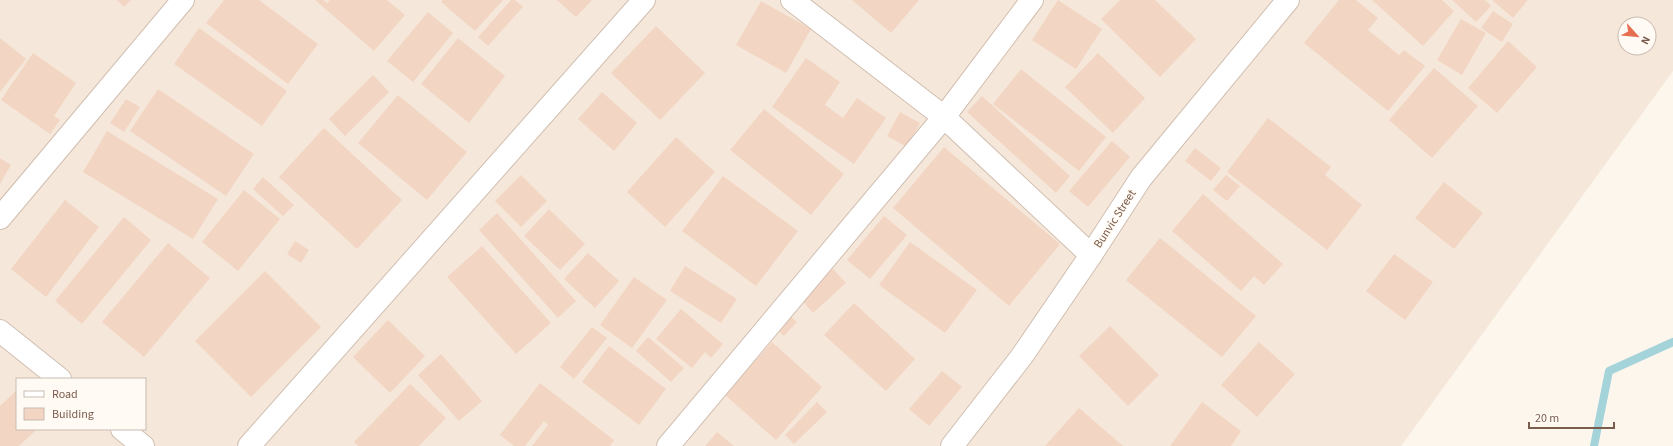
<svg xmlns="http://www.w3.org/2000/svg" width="1673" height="446" font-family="'Source Sans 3',sans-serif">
  <rect width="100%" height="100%" fill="#fdf6ec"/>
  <!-- residential -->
  <path fill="#f5e8da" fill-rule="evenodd" d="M0 0H1673V71L1401 446H0ZM1625 24H1649V48H1625ZM17 379H145V429H17Z"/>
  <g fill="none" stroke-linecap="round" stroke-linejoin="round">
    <!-- stream -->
    <polyline stroke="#a5d3da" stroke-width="8" points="1594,446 1609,371 1673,342"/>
  </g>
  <!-- building -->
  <g fill="#f3d5c3">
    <polygon points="117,0 131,0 124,7"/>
    <polygon points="224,0 259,0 318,44 288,84 206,23"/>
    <polygon points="315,0 323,0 327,3 330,0 387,0 405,15 374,51"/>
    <polygon points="443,0 503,0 475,31 441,2"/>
    <polygon points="511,0 515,0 523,7 488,46 478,37"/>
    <polygon points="557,0 592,0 576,17"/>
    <polygon points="852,0 919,0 891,33"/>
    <polygon points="1058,0 1102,29 1076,69 1032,40"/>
    <polygon points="1120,0 1155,0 1196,39 1160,77 1101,19"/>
    <polygon points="1339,0 1356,0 1378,18 1368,30 1399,55 1404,50 1425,66 1388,111 1304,43"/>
    <polygon points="1372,0 1442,0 1454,11 1423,46"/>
    <polygon points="1452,0 1485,0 1491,6 1476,22"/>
    <polygon points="1492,0 1528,0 1513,18"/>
    <polygon points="761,1 811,29 786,73 736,45"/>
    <polygon points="1493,11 1513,24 1502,42 1481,28"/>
    <polygon points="428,12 453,33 413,82 387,61"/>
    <polygon points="1461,19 1486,33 1462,75 1437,60"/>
    <polygon points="656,26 705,73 660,120 611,73"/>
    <polygon points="199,28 287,91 262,126 174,64"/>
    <polygon points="0,38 26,59 0,92"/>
    <polygon points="458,38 505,76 469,123 421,84"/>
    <polygon points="1508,41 1537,67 1497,113 1468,88"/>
    <polygon points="33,53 76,83 54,116 60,120 50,134 1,100"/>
    <polygon points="1098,53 1145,98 1113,133 1065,87"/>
    <polygon points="806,58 840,82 825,105 843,118 857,98 886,118 854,164 772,107"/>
    <polygon points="1434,68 1478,106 1432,158 1389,120"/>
    <polygon points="1021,69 1106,137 1079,171 993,104"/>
    <polygon points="373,75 389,92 345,136 329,119"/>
    <polygon points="158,89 254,154 226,196 130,131"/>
    <polygon points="602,92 637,123 614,151 578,119"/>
    <polygon points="398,95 467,152 427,200 358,143"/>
    <polygon points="982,96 1070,176 1056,193 967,112"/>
    <polygon points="126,99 140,107 124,132 110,123"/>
    <polygon points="764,109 844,174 811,215 730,150"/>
    <polygon points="900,112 920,123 907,147 887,136"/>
    <polygon points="1268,118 1331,167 1325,175 1362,205 1327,250 1227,172"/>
    <polygon points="324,128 402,200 357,249 279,177"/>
    <polygon points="107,131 218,199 193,239 83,172"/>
    <polygon points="676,137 715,172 665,227 627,192"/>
    <polygon points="1112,141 1130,157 1088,207 1069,191"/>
    <polygon points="944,147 1060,244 1009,306 893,208"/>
    <polygon points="1195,148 1221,168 1211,181 1185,161"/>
    <polygon points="0,158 11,165 0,184"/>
    <polygon points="521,175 547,201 521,227 495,201"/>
    <polygon points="1226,175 1240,186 1227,201 1213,190"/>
    <polygon points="723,176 798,231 756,286 682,231"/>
    <polygon points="263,177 294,205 283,216 253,189"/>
    <polygon points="1444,182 1483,213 1454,249 1415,218"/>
    <polygon points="244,190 280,219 238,271 202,242"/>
    <polygon points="1203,194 1283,264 1264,285 1254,276 1241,291 1172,231"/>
    <polygon points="65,200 99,227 46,297 11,269"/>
    <polygon points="549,209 585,244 560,270 524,236"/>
    <polygon points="497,213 576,301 558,318 479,230"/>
    <polygon points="884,216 907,235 870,279 847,260"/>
    <polygon points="124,217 151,240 82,324 55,301"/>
    <polygon points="1160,238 1256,316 1222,357 1126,280"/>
    <polygon points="295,241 309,250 301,263 287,254"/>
    <polygon points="910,242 977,290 945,333 879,285"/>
    <polygon points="168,243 210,278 144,357 102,322"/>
    <polygon points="482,246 551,323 516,354 447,277"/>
    <polygon points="588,253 619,281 595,308 564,279"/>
    <polygon points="1394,254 1433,282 1405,320 1366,291"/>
    <polygon points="685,266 737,299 721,323 670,291"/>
    <polygon points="833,269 846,283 813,313 800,298"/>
    <polygon points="265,271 321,327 251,397 195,341"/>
    <polygon points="634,277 667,300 632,348 600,325"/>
    <polygon points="854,303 915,359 886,391 824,335"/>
    <polygon points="681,309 723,344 711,358 705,352 692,368 656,339"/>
    <polygon points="787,313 797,322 784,336 774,327"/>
    <polygon points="388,320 425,356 390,393 353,357"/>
    <polygon points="1110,326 1159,375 1128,406 1079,356"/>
    <polygon points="592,327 607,338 574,379 560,367"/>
    <polygon points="648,337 684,368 671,382 636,351"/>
    <polygon points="772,342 822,387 776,440 725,395"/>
    <polygon points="1259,342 1295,374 1257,417 1221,385"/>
    <polygon points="609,346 666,389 639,425 582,382"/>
    <polygon points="441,354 482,401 459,421 418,375"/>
    <polygon points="942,371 962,387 929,426 909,409"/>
    <polygon points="540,383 614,440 610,446 532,446 548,425 544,421 525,446 514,446 500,435"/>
    <polygon points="410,384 446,418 419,446 358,446 354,442"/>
    <polygon points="17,390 17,429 37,429 19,446 0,446 0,406"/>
    <polygon points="817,402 827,412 794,444 785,435"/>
    <polygon points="1202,402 1241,431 1231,446 1170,446"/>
    <polygon points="1079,408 1123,446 1045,446"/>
    <polygon points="717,432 734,446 705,446"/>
  </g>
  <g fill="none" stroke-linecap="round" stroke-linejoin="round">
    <!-- minor casing -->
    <g stroke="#d1beb0" stroke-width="24">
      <g id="minor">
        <polyline points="792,0 944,117 1091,255"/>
        <polyline points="0,218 183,0"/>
        <polyline points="0,331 60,379"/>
        <polyline points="122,429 143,446"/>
        <polyline points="249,446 644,0"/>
        <polyline points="668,446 944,117 1032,0"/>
        <polyline points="952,446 1022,356 1091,255 1141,178 1288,0"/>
      </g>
    </g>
    <!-- minor -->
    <use href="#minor" stroke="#fff" stroke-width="22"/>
  </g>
  <g text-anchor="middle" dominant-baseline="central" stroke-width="3" stroke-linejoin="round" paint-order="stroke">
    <!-- street labels -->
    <g font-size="12" fill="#7a5c4d" stroke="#fffaf3">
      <text transform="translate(1115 219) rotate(-57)">Bunvic Street</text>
    </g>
  </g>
  <!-- legend -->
  <rect x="16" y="378" width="130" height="52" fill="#fffaf3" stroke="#cabbb1"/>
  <rect x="24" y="391" width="20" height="6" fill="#ffffff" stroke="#cabbb1"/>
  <text x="52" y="398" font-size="12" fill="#7a5c4d">Road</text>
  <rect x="24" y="408" width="20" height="12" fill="#f3d5c3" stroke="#cabbb1"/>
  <text x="52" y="418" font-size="12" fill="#7a5c4d">Building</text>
  <!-- north arrow -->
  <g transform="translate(1637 36) rotate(117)"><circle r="19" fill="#fffaf3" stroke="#cabbb1"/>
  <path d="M0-3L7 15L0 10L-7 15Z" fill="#e76f51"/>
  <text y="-6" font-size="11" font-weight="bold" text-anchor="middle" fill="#7a5c4d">N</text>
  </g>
  <!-- scale -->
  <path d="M1529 422v6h85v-6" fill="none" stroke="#7a5c4d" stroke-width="2"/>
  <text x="1535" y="422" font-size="12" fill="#7a5c4d" stroke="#fffaf3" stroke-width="3" paint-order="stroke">20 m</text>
</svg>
